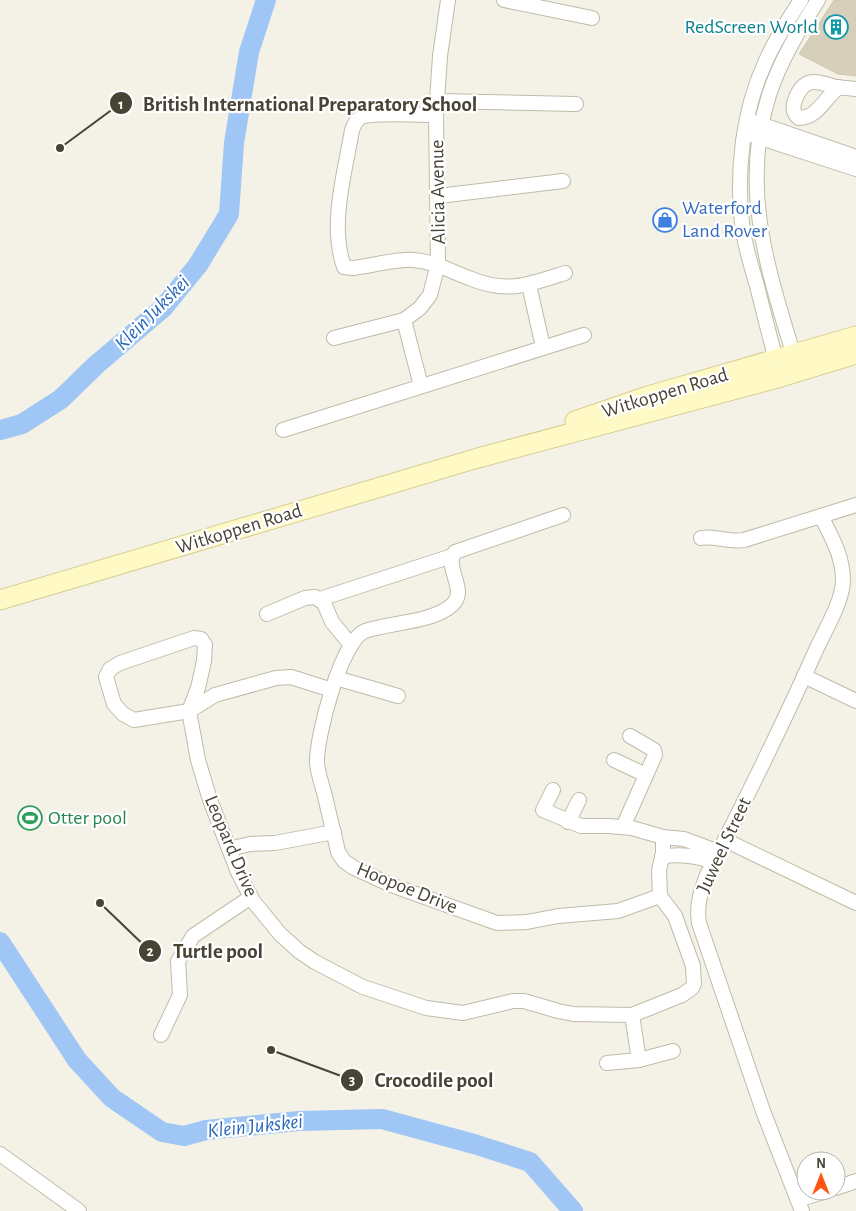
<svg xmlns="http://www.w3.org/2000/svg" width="856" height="1211" font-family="'Alegreya Sans',sans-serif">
  <rect width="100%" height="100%" fill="#f4f2e6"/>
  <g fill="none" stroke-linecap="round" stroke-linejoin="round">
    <!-- river -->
    <g stroke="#9fc6f4" stroke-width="20">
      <polyline points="0,430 22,424 61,399 96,365 163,308 198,265 229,214 234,143 249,52 266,0"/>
      <polyline points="0,942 77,1060 112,1098 162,1132 184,1136 206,1130 299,1121 382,1119 474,1144 530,1162 573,1211"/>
    </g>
  </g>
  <!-- building -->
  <polygon fill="#d6cfbb" stroke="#d2c9ae" points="834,0 856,0 856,76 838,74 799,54"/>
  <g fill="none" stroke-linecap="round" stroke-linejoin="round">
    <!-- minor casing -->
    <g stroke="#c0bba8" stroke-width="16">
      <g id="minor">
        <polyline points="504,0 592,18"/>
        <path d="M839 87C825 97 818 118 799 118 793 113 792 108 795 100 804 76 816 81 836 87 843 88 849 88 856 89"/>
        <polyline points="437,101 576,104"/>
        <path d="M436 115C421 115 373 112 361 117 356 120 354 125 352 130 345 173 329 224 344 267L353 268C370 266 400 258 414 260 435 262 450 271 469 278 507 294 528 285 565 273"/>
        <polyline points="754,122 856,157"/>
        <polyline points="752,135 856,169"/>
        <polyline points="439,196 563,181"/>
        <polyline points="529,285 543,347"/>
        <polyline points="404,320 421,386"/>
        <polyline points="334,338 404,320 420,308 430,295 438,264 436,115 440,56 448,0"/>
        <path d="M796 363C769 272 739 190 769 95 780 61 799 30 818 0"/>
        <path d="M778 366C770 340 764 313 757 286 751 265 744 244 742 223 736 170 743 111 765 63 775 40 788 20 801 0"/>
        <polyline points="283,430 584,335"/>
        <path d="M563 515 455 552C443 568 469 590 452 605 432 623 390 622 365 631 341 640 316 738 317 763 318 774 322 785 325 796 329 815 334 833 338 852L344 861 354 868 391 885 497 923 527 922 558 916 618 911 660 896"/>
        <path d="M701 538C715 535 728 543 744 540L856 505"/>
        <polyline points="320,599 452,556"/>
        <polyline points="267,614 305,598 315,597 324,603 332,622 351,645"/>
        <polyline points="804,676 856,701"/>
        <polyline points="336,678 398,696"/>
        <polyline points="332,690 291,677 276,678 215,695 189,711 134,720 123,714 114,704 106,677 110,669 120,663 194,638 201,639 205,645 204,661 198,688 189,711 198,760 210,800 238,872 253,901 280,934 300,952 315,962 363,987 426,1008 463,1013 513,1001 524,1001 558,1011 573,1014 632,1015 682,995 692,988 694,984 693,966 675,916 660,896"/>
        <polyline points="614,760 646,775"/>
        <polyline points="553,790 543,810 581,826 609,826 632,828 663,837 684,839 719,852"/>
        <polyline points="568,822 579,800"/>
        <polyline points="623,827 655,755 654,750 630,736"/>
        <polyline points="725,840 856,903"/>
        <polyline points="229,849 250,844 275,843 334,832"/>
        <path d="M662 857C680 853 696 856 714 862"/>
        <polyline points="660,896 659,870 663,853 663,837"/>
        <polyline points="632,1015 639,1060"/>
        <polyline points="161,1035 180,995 178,961 193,936 251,897"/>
        <polyline points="607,1063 639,1060 673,1051"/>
        <polyline points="0,1154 79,1211"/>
        <polyline points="836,1188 856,1181"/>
        <polyline points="798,1200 826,1191"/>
        <path d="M802 1211 763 1111 699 923C696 905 701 891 707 875 745 801 782 726 816 650 825 630 843 601 843 580 843 556 831 536 821 516"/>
      </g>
    </g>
    <!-- secondary casing -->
    <g stroke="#d7ce94" stroke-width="21">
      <g id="secondary">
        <polyline points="575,421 648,396 856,336"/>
        <polyline points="0,600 478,458 781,377 856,354"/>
      </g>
    </g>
    <!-- minor -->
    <use href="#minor" stroke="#fff" stroke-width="14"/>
    <!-- secondary -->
    <use href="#secondary" stroke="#fff9c5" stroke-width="19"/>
  </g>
  <!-- icons -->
  <defs>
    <g id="building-ring" transform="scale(1.25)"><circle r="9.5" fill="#fff" stroke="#0f9aa8" stroke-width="1.5"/><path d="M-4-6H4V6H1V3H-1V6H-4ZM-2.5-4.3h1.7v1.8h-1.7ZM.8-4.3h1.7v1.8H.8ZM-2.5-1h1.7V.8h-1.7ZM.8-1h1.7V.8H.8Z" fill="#0f9aa8"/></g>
    <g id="shop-ring" transform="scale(1.25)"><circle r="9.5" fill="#fff" stroke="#3f7fe0" stroke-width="1.5"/><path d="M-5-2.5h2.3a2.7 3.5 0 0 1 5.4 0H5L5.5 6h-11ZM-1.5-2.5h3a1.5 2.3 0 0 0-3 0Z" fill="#3f7fe0"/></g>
    <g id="stadium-ring" transform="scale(1.25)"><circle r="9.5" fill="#fff" stroke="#2e9e5b" stroke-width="1.5"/><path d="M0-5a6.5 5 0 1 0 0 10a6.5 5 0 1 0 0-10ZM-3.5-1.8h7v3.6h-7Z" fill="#2e9e5b"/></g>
  </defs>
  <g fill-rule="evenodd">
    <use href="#building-ring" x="836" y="27"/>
    <use href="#shop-ring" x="665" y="220"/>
    <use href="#stadium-ring" x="30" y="818"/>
  </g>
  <g text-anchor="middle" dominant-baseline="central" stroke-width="4.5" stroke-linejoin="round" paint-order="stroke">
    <!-- culture labels -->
    <g font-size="20" fill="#0d838f" stroke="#fff" text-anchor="end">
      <text x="818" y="27">RedScreen World</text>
    </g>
    <!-- street labels -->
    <g font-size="20" fill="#474335" stroke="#fff">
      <text transform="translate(438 192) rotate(-91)">Alicia Avenue</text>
      <text transform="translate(665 393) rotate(-17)">Witkoppen Road</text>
      <text transform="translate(239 529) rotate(-17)">Witkoppen Road</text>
      <text transform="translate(724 845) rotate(-65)">Juweel Street</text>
      <text transform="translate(231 846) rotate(67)">Leopard Drive</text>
      <text transform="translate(407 888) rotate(22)">Hoopoe Drive</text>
    </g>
    <!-- shop labels -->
    <g font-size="20" fill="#366cbe" stroke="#fff" text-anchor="start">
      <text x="682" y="208">Waterford<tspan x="682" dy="23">Land Rover</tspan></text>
    </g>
    <!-- leisure labels -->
    <g font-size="20" fill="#27864d" stroke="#fff" text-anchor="start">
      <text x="48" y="818">Otter pool</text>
    </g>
    <!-- water labels -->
    <g font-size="21" font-style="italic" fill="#2868b9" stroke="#fff">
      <text transform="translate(152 313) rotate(-45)">Klein Jukskei</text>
      <text transform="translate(255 1126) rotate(-6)">Klein Jukskei</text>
    </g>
  </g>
  <!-- callouts -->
  <path fill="none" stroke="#474335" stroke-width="2" d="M60 148L121 103M100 903L150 951M271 1050L352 1080"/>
  <g fill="#474335" stroke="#fff" stroke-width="2">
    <circle cx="60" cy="148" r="5"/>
    <circle cx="100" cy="903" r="5"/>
    <circle cx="271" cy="1050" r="5"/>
    <circle cx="121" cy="103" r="12"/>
    <circle cx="150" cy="951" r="12"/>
    <circle cx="352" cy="1080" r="12"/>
  </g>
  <g font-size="15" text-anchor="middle" font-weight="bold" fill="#fff">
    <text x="121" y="109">1</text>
    <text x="150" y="956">2</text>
    <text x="352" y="1085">3</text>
  </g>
  <g font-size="21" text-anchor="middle" font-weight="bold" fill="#474335" stroke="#fff" stroke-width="4.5" stroke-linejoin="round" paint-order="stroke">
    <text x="310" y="111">British International Preparatory School</text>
    <text x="218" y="958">Turtle pool</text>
    <text x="434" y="1087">Crocodile pool</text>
  </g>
  <!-- north arrow -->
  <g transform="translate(821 1176)"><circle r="24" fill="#ffffff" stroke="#b5b4ae"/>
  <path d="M0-4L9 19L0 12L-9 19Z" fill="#ff5712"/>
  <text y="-8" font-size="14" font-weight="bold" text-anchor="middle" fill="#474335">N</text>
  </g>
</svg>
